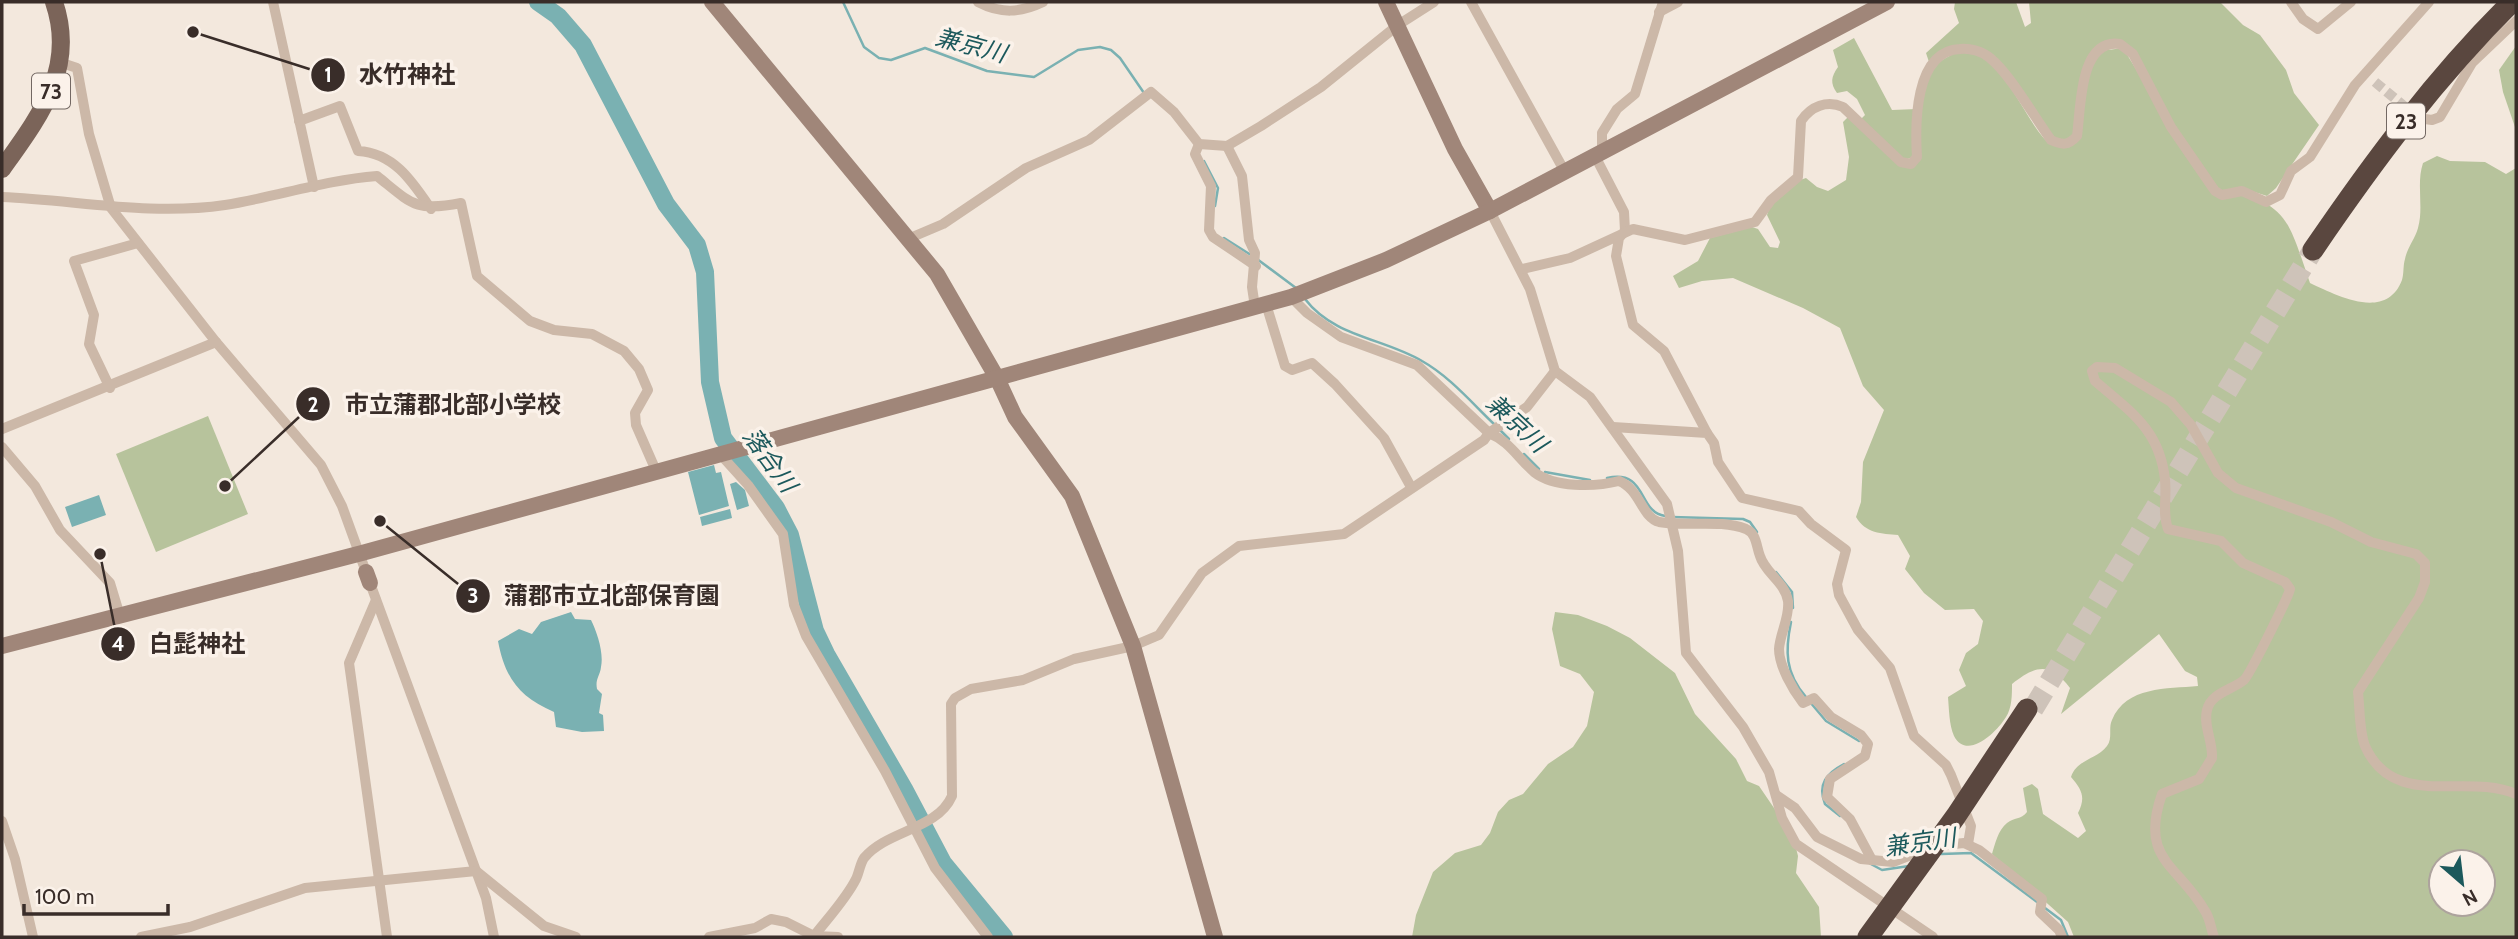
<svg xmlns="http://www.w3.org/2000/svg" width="2518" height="939" font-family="Cabin,'Noto Sans JP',sans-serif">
  <rect width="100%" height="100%" fill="#f3e8dd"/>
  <!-- green -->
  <g fill="#b7c39c" fill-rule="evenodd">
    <polygon points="1955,2 2016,2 2025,27 2031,23 2029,2 2220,2 2243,25 2260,35 2286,70 2294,93 2319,125 2276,188 2267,196 2242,188 2221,192 2183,140 2127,44 2088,56 2075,135 2067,141 2052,137 1995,60 1968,46 1929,62 1926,53 1959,23 1954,9"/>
    <path d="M1854 38 1892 110 1917 109 1914 157 1904 160 1861 119 1865 115 1857 99 1847 91 1837 93C1830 83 1831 77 1838 67L1833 50Z"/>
    <polygon points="2516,46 2516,130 2503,92 2499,70"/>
    <path d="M2123 48 2211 191C2288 199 2287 217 2310 283 2336 295 2386 322 2402 280 2404 274 2403 265 2405 259 2407 248 2415 239 2418 228 2424 207 2416 184 2423 163L2437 156 2450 161 2485 162 2506 174 2516 168V937H2074L2068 922 1992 854C1995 844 1998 830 2007 823 2014 817 2021 820 2027 812L2023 788 2032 784 2038 789 2043 814 2078 838 2086 831 2078 813C2086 797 2082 790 2071 777 2077 759 2096 760 2107 746 2113 738 2108 728 2112 720 2126 686 2167 689 2198 686L2197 677 2185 671 2159 634 2061 714 2070 688C2050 662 2036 665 2012 684 2012 695 2012 708 2006 717 1997 732 1967 761 1954 736 1949 725 1949 708 1948 697L1966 686 1959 670 1966 653 1978 644 1983 621 1974 609 1945 610 1924 593 1905 569 1910 556 1898 535C1882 534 1865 533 1856 517L1861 502 1863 462 1884 410 1863 386 1840 328 1803 308 1733 278 1702 281 1679 288 1673 276 1698 261 1710 238 1752 227 1758 229 1770 247 1778 248 1780 242 1767 215 1771 203 1800 180 1806 178 1817 187 1828 191 1846 180 1849 157 1843 122 1848 117 1910 167C1918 138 1919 106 1929 77 1933 65 1940 61 1951 55 1995 31 2024 123 2048 142 2053 145 2063 146 2069 147L2089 72 2100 51ZM2441 862H2483V904H2441Z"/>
    <polygon points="208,416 248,514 156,552 116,454"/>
    <polygon points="1555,612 1578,615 1607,626 1630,638 1675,673 1695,714 1736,759 1747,781 1759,786 1774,808 1795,844 1798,856 1796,873 1819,907 1821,937 1412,937 1416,915 1433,872 1455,853 1481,845 1490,833 1498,812 1509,800 1523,794 1548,764 1573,747 1587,726 1594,692 1580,674 1560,666 1552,629"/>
  </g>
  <!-- water -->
  <g fill="#7ab1b2">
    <polygon points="714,465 716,473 721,472 729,506 699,515 688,472"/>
    <polygon points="736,482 745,490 749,506 737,510 730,484"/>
    <polygon points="99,495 106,515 72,527 65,507"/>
    <polygon points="730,509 732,518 702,526 700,517"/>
    <path d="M571 612 575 619 591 620C597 632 604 653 601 667 600 676 595 679 597 689L602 694 599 713 603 715 604 731 582 732 556 727 554 712C519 697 505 678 498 641L519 629 532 634 541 622Z"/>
  </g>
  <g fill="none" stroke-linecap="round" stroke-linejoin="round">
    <!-- stream -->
    <g stroke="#7ab1b2" stroke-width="2.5">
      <polyline points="843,2 864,47 879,58 891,60 925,48 987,71 1034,77 1078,50 1100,47 1111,50 1120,58 1144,93"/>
      <polyline points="1204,161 1218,188 1215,206"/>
      <polyline points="1224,238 1251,255"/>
      <polyline points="1257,259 1296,288"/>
      <path d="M1305 299C1334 337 1383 338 1422 361 1449 376 1472 403 1494 424"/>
      <polyline points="1499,429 1509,439"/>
      <polyline points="1524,454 1539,469"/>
      <polyline points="1545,472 1590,480"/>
      <path d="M1607 478C1648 469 1637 512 1665 516"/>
      <polyline points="1672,517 1743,519 1750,522 1757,532"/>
      <polyline points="1776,572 1792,592 1793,608"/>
      <path d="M1791 622C1785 651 1785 673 1806 697"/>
      <polyline points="1810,702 1826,721 1859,741"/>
      <path d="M1840 816 1825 804C1817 784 1827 773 1844 764"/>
      <polyline points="1941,854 1971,853 2037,902"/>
      <polyline points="1869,863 1882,870 1909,866"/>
      <polyline points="2045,908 2061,920 2068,937"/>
    </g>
    <!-- river -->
    <polyline stroke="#7ab1b2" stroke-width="18" points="538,2 558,16 583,45 666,204 697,245 705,272 710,382 723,438 776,508 790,535 815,631 826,654 904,789 943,863 1004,937"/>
    <!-- street-tunnel -->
    <polyline stroke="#cec3b9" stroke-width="10" stroke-dasharray="10 5" stroke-linecap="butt" points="2375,82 2416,116"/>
    <!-- highway-tunnel -->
    <polyline stroke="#cec3b9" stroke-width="21" stroke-dasharray="21 10" stroke-linecap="butt" points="2033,709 2313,250"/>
    <!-- street -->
    <g stroke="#ccb8a8" stroke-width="10">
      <polyline points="273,2 314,187"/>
      <path d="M978 2C1001 14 1020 13 1043 2"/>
      <polyline points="1471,2 1565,172"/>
      <polyline points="2291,2 2303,19 2318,29 2351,2"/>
      <polyline points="1659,12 1678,2"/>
      <polyline points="62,63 77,68 89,134 111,208 216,342 321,465 342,506 366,572"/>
      <polyline points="2418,118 2432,120 2440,117 2472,63 2516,21"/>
      <path d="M299 121 340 106 358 151C394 153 412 181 431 209"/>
      <polyline points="1199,144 1195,154 1211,186 1209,230 1213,237 1256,266"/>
      <polyline points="1227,146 1242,176 1249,240 1255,253 1252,287 1255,307"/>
      <polyline points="1602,152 1602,133 1617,109 1635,94 1663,2"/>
      <polyline points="1595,156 1624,212 1625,231 1619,238 1616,256 1633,325 1664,351 1707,433"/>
      <path d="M2 197C76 200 150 216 225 205 276 197 325 180 377 176 412 204 415 212 461 203L477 276 530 321 554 330 592 334 624 351 639 369 648 390 635 413 636 425 657 473"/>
      <polyline points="1490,211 1530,289 1555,371 1590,397 1667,504 1678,551 1686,653 1743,727 1769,772 1782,818 1796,844 1933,937"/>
      <polyline points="910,238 943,224 1026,168 1089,140 1151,92 1174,112 1199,144 1227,146 1261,126 1321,87 1398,25 1434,2"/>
      <path d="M1522 269 1570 258 1633 229 1685 240 1755 222 1771 200 1798 177 1801 121C1811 106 1827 100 1843 107L1901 162 1911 164 1917 157C1915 125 1914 51 1960 49 1970 48 1982 51 1990 58 2010 74 2035 118 2051 140 2062 145 2068 146 2077 136 2081 108 2079 38 2120 44L2133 54 2171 127 2215 191 2222 195 2242 191 2266 202 2280 195 2291 171 2310 157 2355 85 2429 2"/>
      <path d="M1291 297 1307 313 1341 337 1417 365 1489 433C1509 441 1518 458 1534 472 1554 488 1595 487 1619 481 1640 489 1642 518 1659 522 1686 527 1720 519 1746 529 1757 534 1756 546 1760 556 1765 573 1785 582 1788 601 1790 617 1780 633 1779 649 1779 666 1793 690 1803 703L1814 698 1831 717 1861 735 1868 744 1865 756 1830 779 1827 797 1850 819 1872 860"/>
      <polyline points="1266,304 1285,366 1292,370 1312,363 1335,384 1384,438 1411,487"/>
      <polyline points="110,388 89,344 94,315 74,261 138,243"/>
      <polyline points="1613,427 1707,433 1714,443 1718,462 1742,498 1799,511 1811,524 1846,550 1837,584 1839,595 1858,630 1890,668 1914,736 1946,765 1951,775 1971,826 1968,844"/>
      <polyline points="2,429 216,342"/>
      <polyline points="2,447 35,486 60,530 110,583 120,616"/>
      <polyline points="720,454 748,485 783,534 794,605 806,636 885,771 935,868 988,937"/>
      <polyline points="370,583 486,898 494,937"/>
      <polyline points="376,600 349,663 387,937"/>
      <polyline points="1776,795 1795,808 1817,837 1861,859 1893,862 1934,846 1964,843 1979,850 2042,899 2040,912 2059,930 2062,937"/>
      <polyline points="2,821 15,859 33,937"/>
      <path d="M814 936C828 918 846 899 856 879 859 873 860 864 864 858 887 830 937 830 952 796L951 704 955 698 971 689 1023 680 1074 659 1133 646 1159 635 1202 573 1239 546 1344 534 1484 440 1489 433 1527 407 1555 371"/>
      <polyline points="141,937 190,927 305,888 476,871 544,926 576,937"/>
      <polyline points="709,937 755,928 771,919 786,922 814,936 838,937"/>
      <path d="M2214 937C2211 929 2210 918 2205 911 2178 864 2139 860 2162 794L2199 779 2212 758C2213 741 2203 726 2207 710 2211 693 2232 690 2244 680 2249 676 2289 596 2290 589L2285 582 2243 563 2221 541 2168 529C2162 512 2167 498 2165 480 2160 430 2131 412 2095 381L2092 371 2097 367 2115 368 2171 402 2191 425 2218 473 2236 488 2331 522 2371 542 2416 554 2425 563V582L2419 598 2358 692C2360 708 2359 731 2365 746 2394 811 2466 772 2516 794"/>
    </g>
    <!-- secondary -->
    <g stroke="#a08679" stroke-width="16">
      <polyline points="712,2 937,274 997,378 1015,417 1072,496 1133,646 1215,937"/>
      <polyline points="1386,2 1455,149 1490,211"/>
      <polyline points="366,572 370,583"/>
      <polyline points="2,646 362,553 1291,297 1386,260 1490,211 1887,2"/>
    </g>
    <!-- primary -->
    <path stroke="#7b6459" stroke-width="18" d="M2 169C39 117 77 69 54 2"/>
    <!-- highway -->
    <path stroke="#5a473f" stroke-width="21" d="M2313 250C2373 162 2436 77 2512 2"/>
    <!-- highway-bridge -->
    <polyline stroke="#5a473f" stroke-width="21" points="1868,937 1956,816 2027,709"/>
  </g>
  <g text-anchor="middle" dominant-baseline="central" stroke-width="7" stroke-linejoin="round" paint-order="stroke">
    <!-- shield labels -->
    <g fill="#fbf2ea" stroke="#736863" stroke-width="2">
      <rect x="32" y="73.5" width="38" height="35" rx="5"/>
      <rect x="2387" y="103.5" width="38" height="35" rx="5"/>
    </g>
    <g font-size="21" font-weight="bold" fill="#392d29">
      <text x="51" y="91">73</text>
      <text x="2406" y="121">23</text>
    </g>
    <!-- water labels -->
    <g font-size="24" font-style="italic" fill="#1c595c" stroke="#fbf2ea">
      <text transform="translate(971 45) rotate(15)">兼京川</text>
      <text transform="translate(1517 423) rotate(43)">兼京川</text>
      <text transform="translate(770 460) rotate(54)">落合川</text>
      <text transform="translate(1920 842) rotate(-8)">兼京川</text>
    </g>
  </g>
  <!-- callouts -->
  <path fill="none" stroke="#392d29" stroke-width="2.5" d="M193 32L328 75M225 486L313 404M380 521L473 596M100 554L118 644"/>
  <g fill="#392d29" stroke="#fbf2ea" stroke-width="2.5">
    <circle cx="193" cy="32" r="7"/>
    <circle cx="225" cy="486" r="7"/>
    <circle cx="380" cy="521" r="7"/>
    <circle cx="100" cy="554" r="7"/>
    <circle cx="328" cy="75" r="18"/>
    <circle cx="313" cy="404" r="18"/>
    <circle cx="473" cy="596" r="18"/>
    <circle cx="118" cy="644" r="18"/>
  </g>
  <g font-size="21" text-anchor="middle" font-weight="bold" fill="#fff">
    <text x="328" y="82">1</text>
    <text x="313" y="412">2</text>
    <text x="473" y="603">3</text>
    <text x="118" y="651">4</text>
  </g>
  <g font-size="24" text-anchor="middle" font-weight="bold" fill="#392d29" stroke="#fbf2ea" stroke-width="7" stroke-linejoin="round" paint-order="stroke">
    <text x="407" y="83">水竹神社</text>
    <text x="453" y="413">市立蒲郡北部小学校</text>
    <text x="612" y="604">蒲郡市立北部保育園</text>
    <text x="197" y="652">白髭神社</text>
  </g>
  <!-- border -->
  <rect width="2518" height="939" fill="none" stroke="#392d29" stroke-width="7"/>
  <!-- north arrow -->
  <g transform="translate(2462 883) rotate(152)"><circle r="33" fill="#fbf2ea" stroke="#ada39d" stroke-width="2"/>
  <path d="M0-5L12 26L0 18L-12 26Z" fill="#1c595c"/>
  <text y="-10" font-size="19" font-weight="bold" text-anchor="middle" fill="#392d29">N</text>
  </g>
  <!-- scale -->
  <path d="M24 904v10h144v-10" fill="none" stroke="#392d29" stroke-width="3.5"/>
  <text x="35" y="904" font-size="21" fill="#392d29" stroke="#fbf2ea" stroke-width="5" paint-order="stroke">100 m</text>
</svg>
